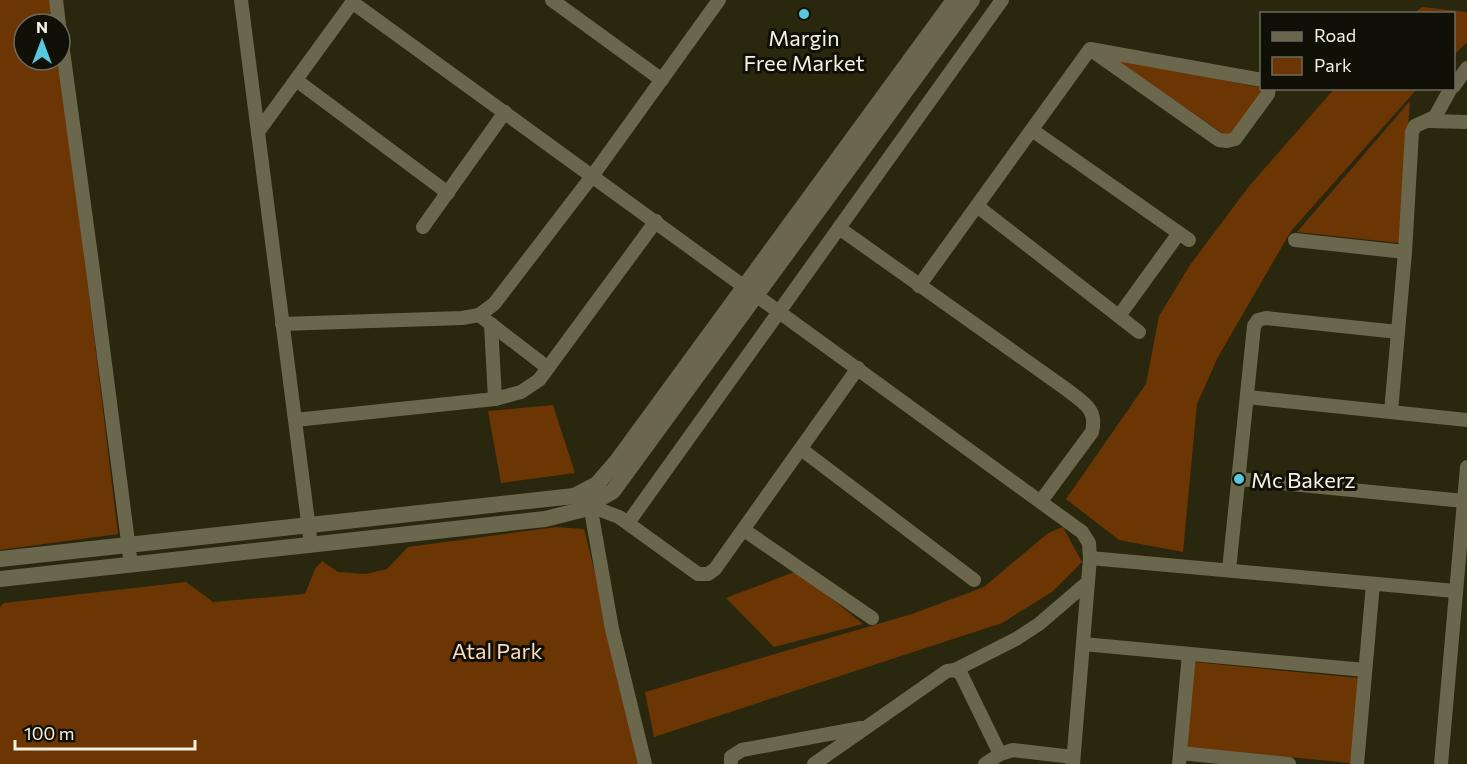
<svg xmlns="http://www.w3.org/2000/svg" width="1467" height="764" font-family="Commissioner,sans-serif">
  <rect width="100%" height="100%" fill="#2a270f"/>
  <!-- green -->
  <g fill="#6b3603">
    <polygon points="0,0 53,0 56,24 24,24 24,60 60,60 60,55 118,534 0,550"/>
    <polygon points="1422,7 1467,12 1467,42 1454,55 1454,14 1414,13"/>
    <polygon points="1111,57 1262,88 1266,89 1228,137"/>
    <polygon points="1335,88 1417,89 1291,231 1218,357 1197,404 1183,552 1119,540 1066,499 1146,384 1159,316 1190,265 1250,185"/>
    <polygon points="1410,101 1399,243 1297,232"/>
    <polygon points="553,405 575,473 501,483 488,411"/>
    <polygon points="556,527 584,529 642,764 0,764 0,607 4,603 186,582 213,602 305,594 315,569 322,561 338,572 366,574 387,569 408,547"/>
    <polygon points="1063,527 1082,562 1052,592 1002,623 654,737 645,692 912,614 984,587 1048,533"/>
    <polygon points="797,571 863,624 774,647 726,598"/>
    <polygon points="1193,662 1359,678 1350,763 1185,747"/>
  </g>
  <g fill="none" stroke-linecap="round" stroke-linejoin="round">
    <!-- minor -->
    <g stroke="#6a674d" stroke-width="14">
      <polyline points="56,0 59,24"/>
      <polyline points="241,0 311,545"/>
      <polyline points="552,0 662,80"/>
      <polyline points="352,2 1082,532 1089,543 1090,558 1073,764"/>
      <polyline points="60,29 92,263 131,565"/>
      <polyline points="1094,52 1219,140 1227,141 1235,139 1268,94 1269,88"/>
      <polyline points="296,80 448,193"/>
      <polyline points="1454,86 1467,68"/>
      <polyline points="1429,121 1467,122"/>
      <polyline points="1032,130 1189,240"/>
      <polyline points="258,132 354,0"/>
      <polyline points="977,206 1139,332"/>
      <polyline points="423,227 505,112"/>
      <path d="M839 228 1066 389C1082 402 1098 408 1092 432L1041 501"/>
      <polyline points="1295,240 1405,252"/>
      <polyline points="919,286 1090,49 1262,80"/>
      <polyline points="479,315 548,368"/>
      <polyline points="1119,316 1179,233"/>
      <polyline points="282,324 462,318 479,315 494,304 593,175 719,0"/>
      <polyline points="491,324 495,399"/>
      <polyline points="1247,397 1467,420"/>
      <polyline points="1391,412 1405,252 1412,132 1415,126 1435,117 1451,88"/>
      <polyline points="295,420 495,399 521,392 539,380 656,221"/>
      <polyline points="801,449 974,580"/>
      <polyline points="1239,479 1464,501"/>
      <polyline points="589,499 612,629 645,764"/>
      <polyline points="590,506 619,517 698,574 708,574 715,569 858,368"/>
      <polyline points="628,523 1002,0"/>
      <polyline points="744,530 872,618"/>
      <polyline points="1090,558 1455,591"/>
      <polyline points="1229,570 1254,326 1258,320 1266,318 1398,332"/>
      <polyline points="1083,644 1365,670"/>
      <polyline points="955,670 1016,639 1039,624 1088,582"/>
      <polyline points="1180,753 1289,764"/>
      <polyline points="731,764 731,757 742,750 861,728"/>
      <polyline points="814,764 947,671 955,670 961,674 1000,754"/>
      <polyline points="985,764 1000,754 1013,750 1073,757"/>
      <polyline points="1179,764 1189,654"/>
      <polyline points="1357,764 1373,584"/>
      <polyline points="1441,764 1467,467"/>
    </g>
    <!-- tertiary -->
    <g stroke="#6a674d" stroke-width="16">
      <polyline points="0,559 574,496 597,484 617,461 954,0"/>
      <polyline points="0,579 545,519 581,510 613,491 972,0"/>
    </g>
  </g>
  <!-- markers -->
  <g fill="#56c9e0" stroke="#111006" stroke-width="2">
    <circle cx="804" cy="14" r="6"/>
    <circle cx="1239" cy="479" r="6"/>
  </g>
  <g text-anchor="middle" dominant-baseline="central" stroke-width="6" stroke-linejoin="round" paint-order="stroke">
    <!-- poi labels -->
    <g font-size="22" fill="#f3f1e3" stroke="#111006">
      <text x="804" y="37">Margin<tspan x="804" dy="25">Free Market</tspan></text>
      <text x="1251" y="479" text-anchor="start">Mc Bakerz</text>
    </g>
    <!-- park labels -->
    <g font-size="22" fill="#fcd8bf" stroke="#111006">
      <text x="497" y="650">Atal Park</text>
    </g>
  </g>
  <!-- legend -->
  <rect x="1260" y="12" width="195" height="78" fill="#111006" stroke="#6b6a5e" stroke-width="1.5"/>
  <rect x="1272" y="32" width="30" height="9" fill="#6a674d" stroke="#6b6a5e" stroke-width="1.5"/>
  <text x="1314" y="42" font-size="18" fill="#f3f1e3">Road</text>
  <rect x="1272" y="57" width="30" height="18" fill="#6b3603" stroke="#6b6a5e" stroke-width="1.5"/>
  <text x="1314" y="72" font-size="18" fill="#f3f1e3">Park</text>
  <!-- north arrow -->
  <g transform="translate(42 42)"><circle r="28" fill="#111006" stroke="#6b6a5e" stroke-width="1.5"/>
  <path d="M0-4.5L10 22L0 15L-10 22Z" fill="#56c9e0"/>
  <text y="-9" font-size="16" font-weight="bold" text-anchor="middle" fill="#f3f1e3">N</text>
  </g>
  <!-- scale -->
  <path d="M15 740v9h180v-9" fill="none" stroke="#f3f1e3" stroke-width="3"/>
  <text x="24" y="740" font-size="18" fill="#f3f1e3" stroke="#111006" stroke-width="4.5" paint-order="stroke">100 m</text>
</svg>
